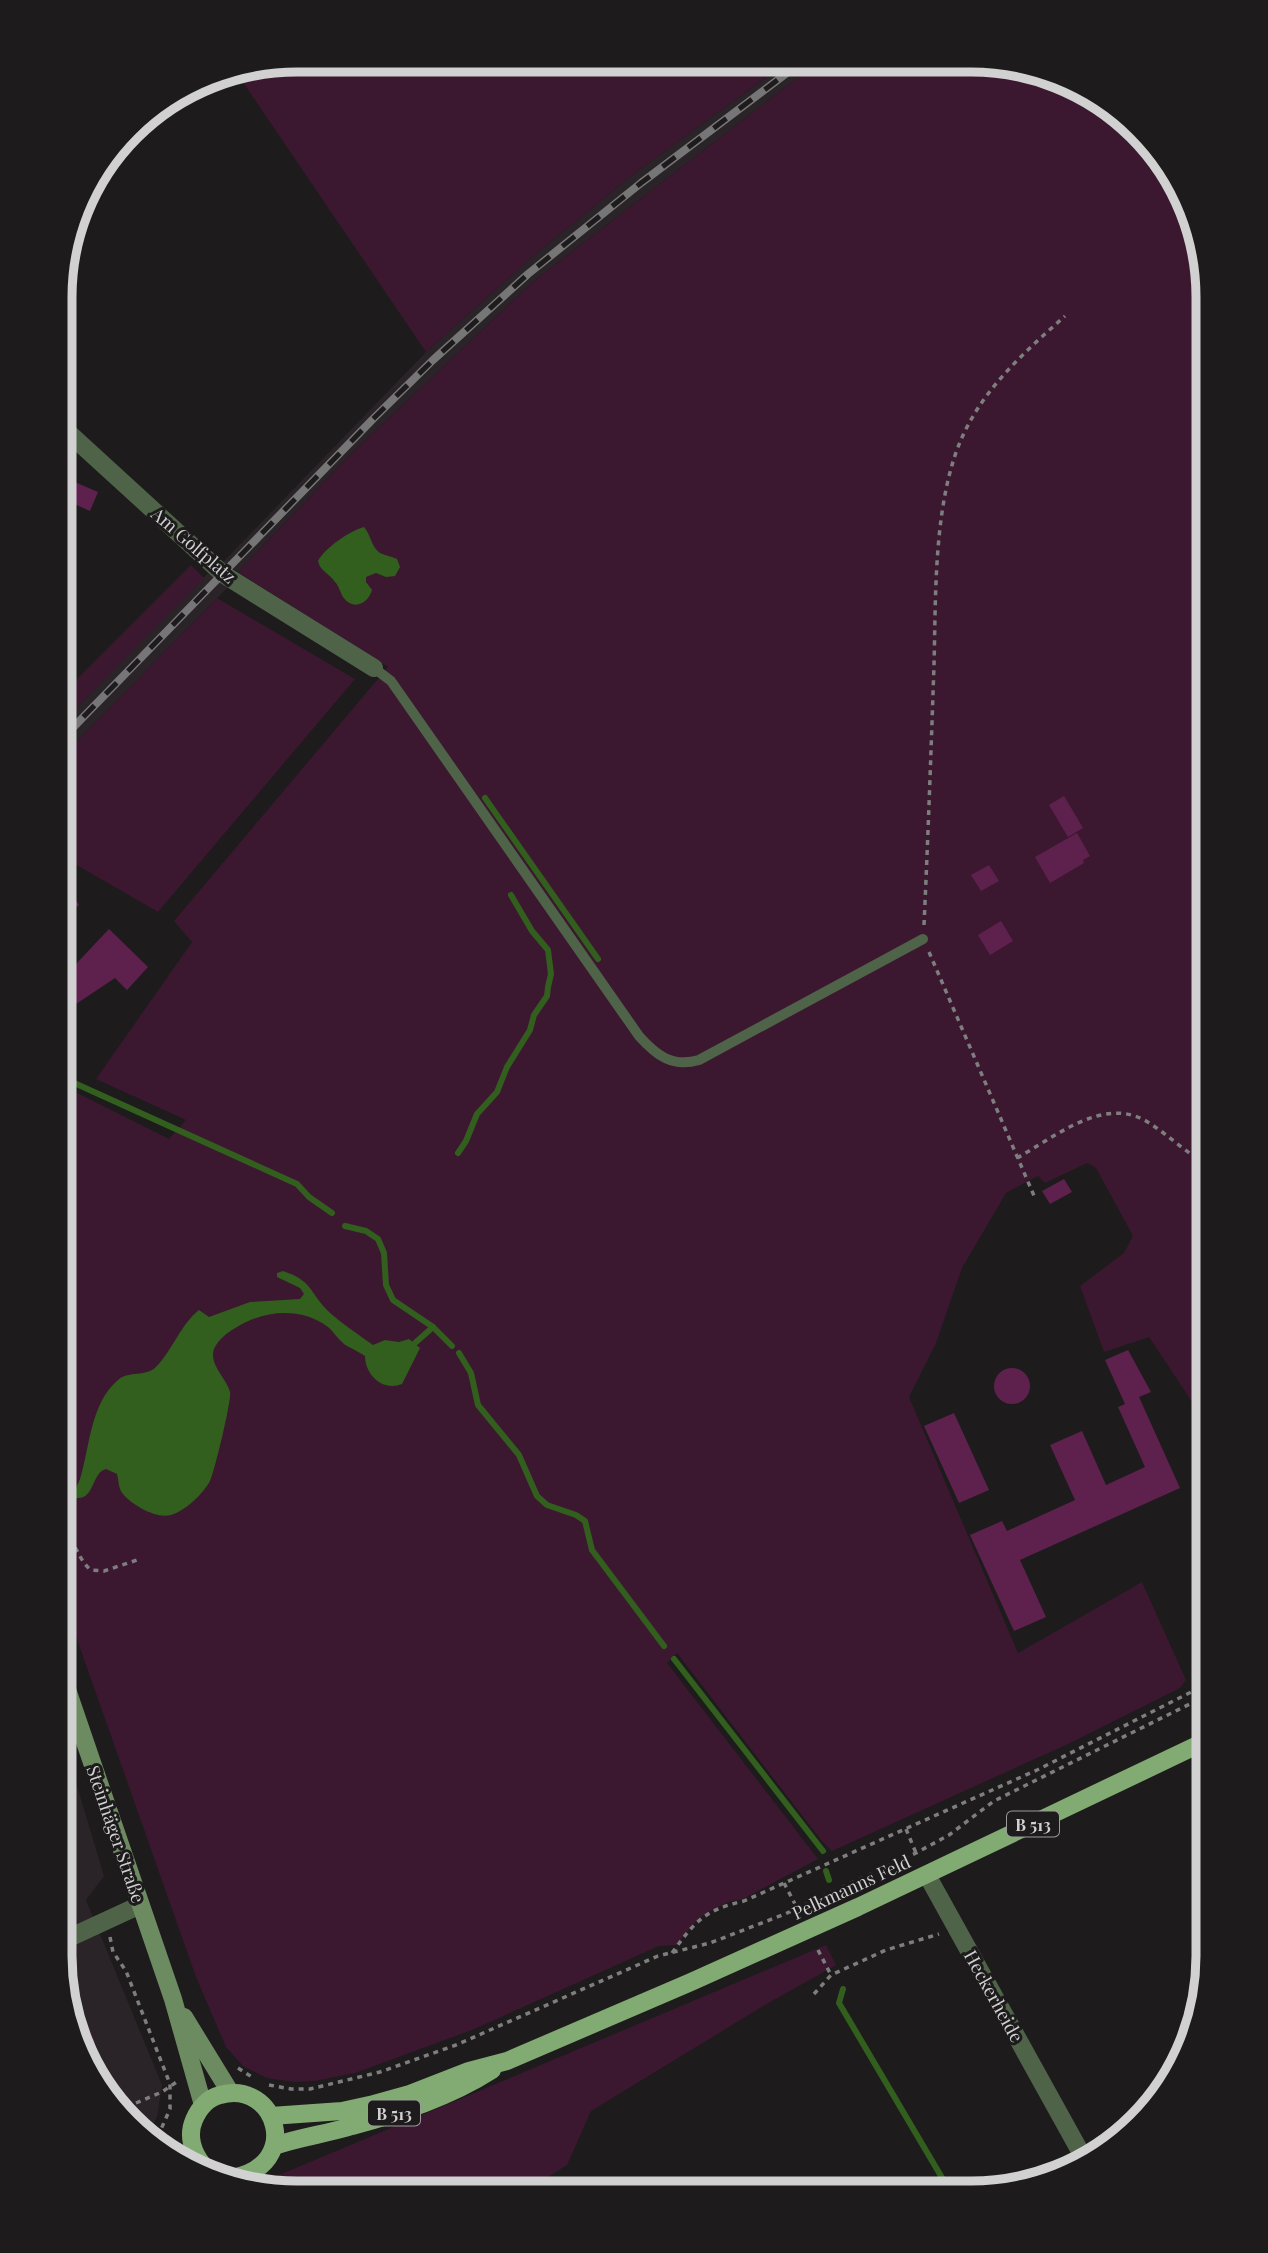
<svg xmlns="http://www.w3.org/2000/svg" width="1268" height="2253" font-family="'Playfair Display',serif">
  <rect width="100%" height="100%" fill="#1d1b1c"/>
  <!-- built -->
  <g fill="#2a2327">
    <polygon points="786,63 817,63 534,281 349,456 238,572 223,562 426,352 538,252 636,172"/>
    <polygon points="209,572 229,586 61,758 61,723"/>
    <polygon points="60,1729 104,1876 86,1900 162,2085 157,2117 146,2138 108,2100 72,2033 60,1956"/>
  </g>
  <!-- green -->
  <g fill="#3b1830">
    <polygon points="297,60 786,63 636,172 538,252 426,352 236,72"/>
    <polygon points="817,63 1017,64 1127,118 1196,220 1208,297 1208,1426 1149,1337 1104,1352 1080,1286 1124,1253 1133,1236 1096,1168 1087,1163 1045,1183 1038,1176 1006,1193 962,1268 936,1343 909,1397 1018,1653 1142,1582 1186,1680 1180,1688 1068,1744 832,1851 821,1840 677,1653 667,1663 818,1859 743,1899 728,1902 712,1910 698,1919 676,1945 659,1946 472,2030 355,2073 315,2081 294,2082 267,2078 243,2066 226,2047 196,1977 60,1591 61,1085 169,1139 186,1120 96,1079 192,942 174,921 388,667 238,572 349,456 534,281"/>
    <polygon points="191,565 204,578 61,723 61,680 69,687"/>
    <polygon points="217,598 355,679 158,912 61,856 61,758"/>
    <polygon points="826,1945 836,1965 765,2005 591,2111 567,2165 524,2192 265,2191 253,2186"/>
  </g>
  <!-- water -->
  <g fill="#325e1e">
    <path d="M364 527C371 535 371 547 380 553 386 556 391 556 397 559L400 567 395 576 386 577 376 573 366 577V582L372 590C368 604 353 611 343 597 340 592 339 586 335 582 330 574 320 571 318 561 326 547 348 532 364 527Z"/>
    <path d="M283 1271C313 1281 309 1292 328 1311 342 1324 358 1334 373 1345L385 1340 399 1342 409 1339 420 1348 402 1384C382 1392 365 1374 365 1356 359 1352 353 1349 347 1346 340 1342 334 1332 328 1327 301 1307 265 1310 237 1327 228 1332 214 1342 213 1354 212 1367 227 1380 230 1392 232 1399 214 1474 210 1481 203 1494 185 1511 171 1515 156 1519 132 1505 123 1494 118 1488 119 1481 117 1474L106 1469C91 1473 95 1500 76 1498L74 1494C75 1489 78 1484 80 1479 90 1447 90 1404 118 1380 129 1370 146 1378 157 1366 173 1349 181 1324 199 1310L209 1317 250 1302 300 1299 304 1294 300 1288 277 1277V1273Z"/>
  </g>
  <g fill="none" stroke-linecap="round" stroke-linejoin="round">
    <!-- stream -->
    <g stroke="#325e1e" stroke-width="6">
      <polyline points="485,798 598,959"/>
      <polyline points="61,1077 297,1184 309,1197 332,1213"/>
      <polyline points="458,1153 466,1141 477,1114 497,1092 507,1067 530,1030 534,1015 547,996 548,987 551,974 548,950 532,931 511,895"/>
      <polyline points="345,1226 366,1231 378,1239 384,1253 386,1285 393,1300 433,1327 452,1346"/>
      <polyline points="415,1343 433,1327"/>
      <polyline points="459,1353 471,1373 478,1405 519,1455 537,1496 547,1505 576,1515 585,1521 592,1550 664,1646"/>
      <polyline points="60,1502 74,1497"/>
      <polyline points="674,1659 823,1851"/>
      <polyline points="826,1871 829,1880"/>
      <polyline points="843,1989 839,2003 951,2193"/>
    </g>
  </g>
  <!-- building -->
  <g fill="#5e214d">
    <polygon points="61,476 98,492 90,511 61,498"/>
    <polygon points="1064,796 1083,828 1068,837 1049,805"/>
    <polygon points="1077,833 1090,856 1083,860 1084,863 1050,883 1035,857"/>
    <polygon points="989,865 999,881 981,891 971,875"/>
    <polygon points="61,877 79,905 61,918"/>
    <polygon points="1001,921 1013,941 990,955 978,935"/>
    <polygon points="109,929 148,967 127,990 115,978 61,1014 61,943 75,965"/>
    <polygon points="1064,1179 1072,1192 1050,1204 1042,1191"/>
    <polygon points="1128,1350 1151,1392 1139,1397 1180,1488 1020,1560 1046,1617 1014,1631 970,1535 1002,1521 1007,1531 1075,1500 1050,1445 1082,1431 1106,1485 1145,1467 1118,1407 1125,1404 1105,1360"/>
    <circle cx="1012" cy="1386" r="18"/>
    <polygon points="954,1413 989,1490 959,1503 924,1426"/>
    <polygon points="70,1988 95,2042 81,2049 72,2033 65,1989"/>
  </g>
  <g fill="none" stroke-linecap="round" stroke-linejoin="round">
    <!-- path -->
    <g stroke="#7f7e7f" stroke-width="3.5" stroke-dasharray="5 5" stroke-linecap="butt">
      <path d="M924 925C928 838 931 752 934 665 936 594 933 496 965 431 988 384 1027 350 1065 316"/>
      <polyline points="929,952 1035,1198"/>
      <path d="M1017 1158C1055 1137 1103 1096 1146 1121 1168 1134 1185 1153 1208 1164"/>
      <path d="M60 1535C80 1544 76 1558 91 1570L104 1571 140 1559"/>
      <polyline points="906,1829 916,1853"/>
      <polyline points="784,1883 795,1904"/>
      <polyline points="110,1937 113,1952 126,1971 170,2084 170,2109 154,2145"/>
      <polyline points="818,1950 831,1975"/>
      <path d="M672 1953C695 1921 705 1910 744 1901L1037 1770 1203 1686"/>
      <polyline points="814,1994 831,1975 886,1950 939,1934"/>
      <polyline points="238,2068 252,2077"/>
      <polyline points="269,2085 291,2089 310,2089 380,2072 456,2045 658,1956 710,1943 785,1914 916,1853 949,1835 994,1801 1208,1695"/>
      <polyline points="136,2103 162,2092 178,2081"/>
    </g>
    <!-- service -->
    <path stroke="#4f6348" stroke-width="10" d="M374 668 391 681 639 1036C656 1055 672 1068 699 1060L923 939"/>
    <!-- minor -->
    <g stroke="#4f6348" stroke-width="18">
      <polyline points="61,426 223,574 374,668"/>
      <polyline points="927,1875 1086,2162"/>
      <polyline points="60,1942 140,1905"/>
    </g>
    <!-- secondary -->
    <g stroke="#6c8b61" stroke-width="18">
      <polyline points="60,1669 173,1999 203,2105"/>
      <polyline points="184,2017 230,2092"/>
    </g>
    <!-- primary -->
    <g stroke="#82ab73" stroke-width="18">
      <polyline points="271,2116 342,2111 374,2104 410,2094 469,2071 507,2061 691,1982 858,1907 1208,1740"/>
      <path d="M274 2146C300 2137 326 2134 352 2126 400 2113 450 2097 492 2070"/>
      <path d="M203 2165C193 2153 187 2136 194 2120 199 2108 208 2098 220 2095 276 2079 304 2165 232 2178"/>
    </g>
    <!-- rail casing -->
    <g stroke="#777677" stroke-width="8">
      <polyline id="rail" points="61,740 373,419 433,360 528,274 641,183 800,63"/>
    </g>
    <!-- rail -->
    <use href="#rail" stroke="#1d1b1c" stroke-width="5" stroke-dasharray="16" stroke-linecap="butt"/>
  </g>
  <g text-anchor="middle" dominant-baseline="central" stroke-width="6" stroke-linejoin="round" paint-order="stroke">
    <!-- shield labels -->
    <g fill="#1d1b1c" stroke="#9c9a9b" stroke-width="2">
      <rect x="1007" y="1811.5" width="52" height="25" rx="5"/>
      <rect x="368" y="2100.5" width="52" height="25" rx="5"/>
    </g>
    <g font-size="16" font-weight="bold" fill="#d2d1d2">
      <text x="1033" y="1824">B 513</text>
      <text x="394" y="2113">B 513</text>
    </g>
    <!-- street labels -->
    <g font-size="18" fill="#d2d1d2" stroke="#1d1b1c">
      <text transform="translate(194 545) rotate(41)">Am Golfplatz</text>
      <text transform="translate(116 1834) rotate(71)">Steinhäger Straße</text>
      <text transform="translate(851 1887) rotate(-25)">Pelkmanns Feld</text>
      <text transform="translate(994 1996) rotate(61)">Heckerheide</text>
    </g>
  </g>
  <!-- crop -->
  <path d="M0 0H1268V2253H0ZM297 72H971A225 225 0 0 1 1196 297V1956A225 225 0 0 1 971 2181H297A225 225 0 0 1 72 1956V297A225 225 0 0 1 297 72Z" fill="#1d1b1c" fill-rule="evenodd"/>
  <path fill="none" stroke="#d2d1d2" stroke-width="9" d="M297 72H971A225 225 0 0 1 1196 297V1956A225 225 0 0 1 971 2181H297A225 225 0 0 1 72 1956V297A225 225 0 0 1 297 72Z"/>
</svg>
